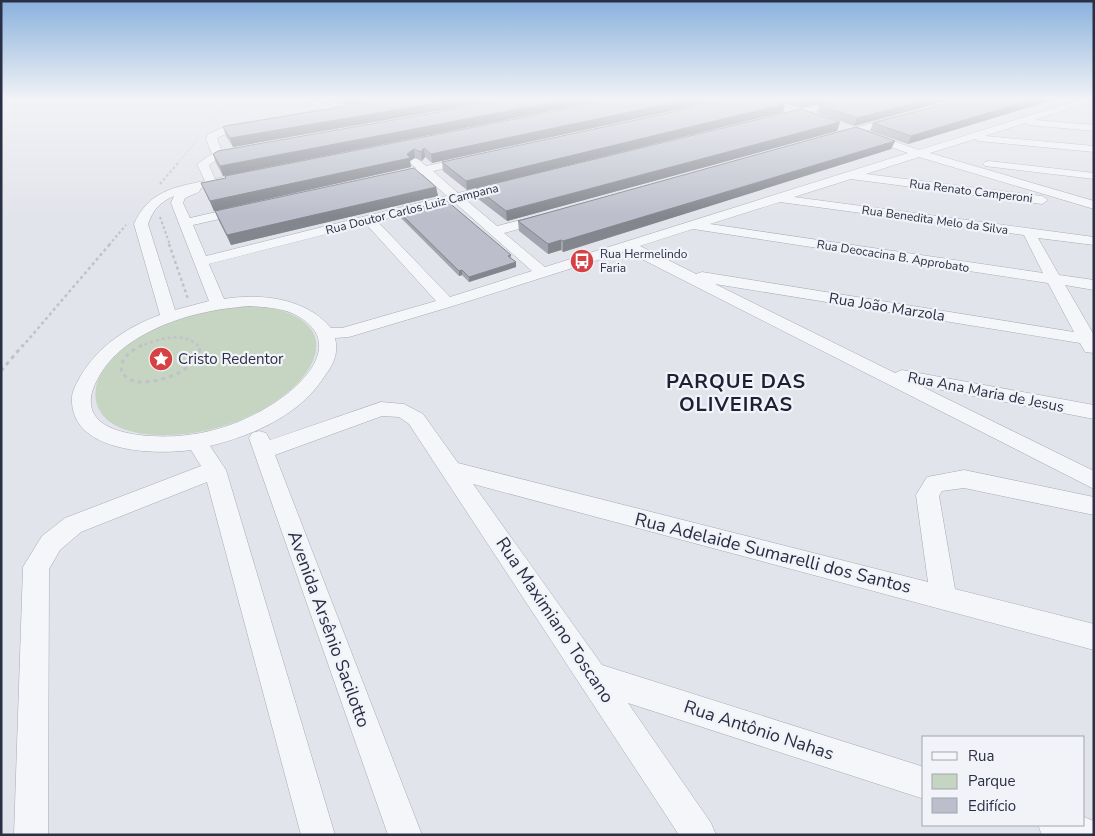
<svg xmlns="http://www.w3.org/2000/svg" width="1095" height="836" font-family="'Nunito Sans',sans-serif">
  <rect width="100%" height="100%" fill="#e2e4eb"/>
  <!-- green -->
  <path fill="#c5d5c2" d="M247 306C263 307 280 308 295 316 336 337 310 377 283 396 247 423 200 437 155 435 137 434 112 429 101 413 93 401 94 386 101 374 130 327 196 309 247 306Z"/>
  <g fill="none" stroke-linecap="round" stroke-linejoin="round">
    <!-- minor casing -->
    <g stroke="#a7aab6" stroke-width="1">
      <g id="minor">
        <polygon points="303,99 314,99 339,110 334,113 331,112 304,101"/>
        <polygon points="845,99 858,99 781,120 776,117 778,115"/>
        <path d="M1082 99 1094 100 1035 120 1094 125V131L1029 125 1025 123 985 136 1094 146V152L979 141 975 139 930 153 1094 201V209L919 157 866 174 1042 196 1048 200 1042 204 851 179 794 197 1094 237V245L1038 238 1059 275 1094 280V290L1065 285 1094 335V353L1085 352 1080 343 715 284 895 373 902 370 1094 405V419L921 386 1094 471V489L626 251 453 306 349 337 335 338C339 354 333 365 324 377 299 416 253 435 210 446L226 470 335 835H301L207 482 81 532 60 550 49 569 48 835H14L23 567 42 536 65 518 201 466 191 450C155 455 74 453 72 402 71 392 76 385 80 377 98 346 127 327 160 315L134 224C148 192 173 187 205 181L197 164 212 154 206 139 208 134 224 127 250 122 255 125 253 127 230 132 217 138 223 155 209 165 215 179 228 176 234 180 232 182 201 188 199 192 185 198 183 203 190 218 242 206 248 210 246 213 193 225 206 256 447 196 422 174 392 180 388 179 386 177 388 175 416 168 368 126V122H374L426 166 469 157 473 158 474 160 473 162 433 171 458 193 503 182 507 183 509 186 507 189 465 199 497 226 544 214 549 215 551 218 549 221 504 233 545 267 908 153 865 138V134H873L919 150ZM174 196 171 203 209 301 175 310 148 224C153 210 160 202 174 196ZM454 202 532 271 450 297 377 221ZM780 202 1024 235 1043 273 710 224ZM366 224 436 301 342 328H331C306 298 261 293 224 299L209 264ZM693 229 1048 283 1074 332 702 272 696 274 640 246ZM250 306C265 307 281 308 294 314 350 342 300 389 266 408 239 424 209 434 177 436 143 438 69 434 97 380 106 362 121 348 138 338 173 317 211 309 250 306Z"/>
        <polygon points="897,116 900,117 900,121 834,140 829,137 830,135"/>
        <polygon points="989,161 1094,173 1094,179 985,166 983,164 985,162"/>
        <polygon points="381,402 404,404 423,414 458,463 928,582 916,495 927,477 964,470 1094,497 1094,515 964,488 942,491 939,496 955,589 1094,624 1094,650 473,484 602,665 924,767 924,799 628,703 711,823 716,835 679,835 409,424 399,417 382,416 275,455 422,835 388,835 249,438 252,433 259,431 266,433 270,440"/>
        <polygon points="1084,817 1094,821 1094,835 1042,835 1038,825 1084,825"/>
      </g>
    </g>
    <!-- path-far3 -->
    <g stroke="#c0c2ca" stroke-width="1" stroke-dasharray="2 2" stroke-linecap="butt">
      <polyline points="209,124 230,99"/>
      <polyline points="177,164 199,137"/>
    </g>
    <!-- path-far2 -->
    <g stroke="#c0c2ca" stroke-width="2" stroke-dasharray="2.5 2.5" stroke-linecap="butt">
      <polyline points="160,184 178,163"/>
      <polyline points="160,217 170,245"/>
      <polyline points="109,245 126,225"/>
    </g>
    <!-- path-far1 -->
    <g stroke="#c0c2ca" stroke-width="2.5" stroke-dasharray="3 3" stroke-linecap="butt">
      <polyline points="169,244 188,299"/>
      <polyline points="22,347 110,244"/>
      <path d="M139 347C157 339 185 330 199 347"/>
    </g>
    <!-- path -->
    <g stroke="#c0c2ca" stroke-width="3" stroke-dasharray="4 4" stroke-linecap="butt">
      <path d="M142 345C130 351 118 360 122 373 125 376 128 379 131 380 148 387 187 374 196 359 198 356 199 352 200 348L198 345"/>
      <polyline points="1,371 23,345"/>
    </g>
    <!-- minor -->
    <use href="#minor" fill="#f5f6f9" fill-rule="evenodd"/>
  </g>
  <!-- wall -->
  <g fill="#a2a4af">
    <polygon points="329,99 381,99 345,105"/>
    <polygon points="388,99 504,99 233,147 226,136 223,127"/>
    <polygon points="511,99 610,99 223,176 216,163 213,154"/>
    <polygon points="617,99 726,99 432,163 425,157 422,161 415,158 410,161 411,167 214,211 201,183"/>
    <polygon points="774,99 839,99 800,108"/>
    <polygon points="845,99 954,99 854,126 817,113 819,105"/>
    <polygon points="963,99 1056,99 908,144 870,131 873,123"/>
    <polygon points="785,104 783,112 467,190 443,171 442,162"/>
    <polygon points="840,122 837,131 507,221 477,198 476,188"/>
    <polygon points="895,141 891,149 563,252 561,250 548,254 519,231 518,221"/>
    <polygon points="436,187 438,196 231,245 219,221 215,211"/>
    <polygon points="399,212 511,255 511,258 516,267 469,282 462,275 459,276 400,217"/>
  </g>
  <!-- shaded-wall -->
  <g fill="#84868e">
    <polygon points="344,99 381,99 345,105"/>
    <polygon points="460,99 504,99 233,147 230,138"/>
    <polygon points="571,99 610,99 223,176 220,166"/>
    <polygon points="691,99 726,99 432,163 431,154"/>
    <polygon points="809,99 839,99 800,108 802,100"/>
    <polygon points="929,99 954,99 854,126 857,118"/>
    <polygon points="1034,99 1056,99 908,144 911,136"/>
    <polygon points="785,104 783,112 467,190 466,181"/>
    <polygon points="840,122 837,131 507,221 506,211"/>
    <polygon points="895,141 891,149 563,252 563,241"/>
    <polygon points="424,148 425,157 422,161 421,152"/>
    <polygon points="414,149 415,158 410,161 411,167 214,211 210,201 407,154"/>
    <polygon points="436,187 438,196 231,245 227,235"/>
    <polygon points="561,240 561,250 548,254 548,244"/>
    <polygon points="516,262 516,267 469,282 469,277"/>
    <polygon points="462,270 462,275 459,276 459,271"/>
  </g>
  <!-- building -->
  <g fill="#bcbfcb" stroke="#84868e">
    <polygon points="388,99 460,99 230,138 223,127 225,126"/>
    <polygon points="512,99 571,99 220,166 213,154 218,151"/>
    <polygon points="617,99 691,99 431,154 424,148 421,152 414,149 407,154 410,158 210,201 201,183 226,178 225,176"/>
    <polygon points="733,99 770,99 785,104 466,181 442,162"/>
    <polygon points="798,99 809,99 802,100"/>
    <polygon points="845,99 929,99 857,118 819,105"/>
    <polygon points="963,99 1034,99 911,136 873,123"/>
    <polygon points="801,109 840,122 506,211 476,188"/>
    <polygon points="856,127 895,141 563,241 561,240 548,244 518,221"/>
    <polygon points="414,168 436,187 227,235 215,211"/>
    <polygon points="447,201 511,255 508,256 516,262 469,277 462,270 459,271 399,212"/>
  </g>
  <!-- sky -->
  <linearGradient id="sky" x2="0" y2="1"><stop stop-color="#89b1dd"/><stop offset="0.46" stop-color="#f2f3f6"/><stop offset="1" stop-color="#f2f3f6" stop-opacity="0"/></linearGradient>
  <rect width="1095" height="216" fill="url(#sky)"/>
  <!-- icons -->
  <defs>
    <g id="bus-disc" transform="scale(1.25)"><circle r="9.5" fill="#d64144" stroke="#f2f3f8"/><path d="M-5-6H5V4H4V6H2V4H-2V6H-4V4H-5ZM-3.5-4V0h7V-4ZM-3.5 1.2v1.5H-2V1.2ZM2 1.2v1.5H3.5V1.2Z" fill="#fff"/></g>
    <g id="sight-disc" transform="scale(1.25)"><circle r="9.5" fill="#d64144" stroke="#f2f3f8"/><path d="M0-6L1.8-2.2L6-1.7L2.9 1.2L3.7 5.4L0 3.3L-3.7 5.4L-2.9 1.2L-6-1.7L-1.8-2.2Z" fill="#fff"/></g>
  </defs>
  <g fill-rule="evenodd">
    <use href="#bus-disc" x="582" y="261"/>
    <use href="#sight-disc" x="161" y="359"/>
  </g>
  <g text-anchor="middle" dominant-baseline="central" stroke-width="4.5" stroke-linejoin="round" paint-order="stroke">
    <!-- far-street labels -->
    <g font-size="12" fill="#292f44" stroke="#f2f3f8">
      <text transform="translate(971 191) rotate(7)">Rua Renato Camperoni</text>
      <text transform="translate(412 209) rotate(-14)">Rua Doutor Carlos Luiz Campana</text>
      <text transform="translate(935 220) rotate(8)">Rua Benedita Melo da Silva</text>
      <text transform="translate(893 256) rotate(9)">Rua Deocacina B. Approbato</text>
    </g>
    <!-- far-poi labels -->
    <g font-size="12" fill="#292f44" stroke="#f2f3f8" text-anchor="start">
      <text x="600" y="254">Rua Hermelindo<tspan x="600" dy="14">Faria</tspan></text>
    </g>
    <!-- street labels -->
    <g font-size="15" fill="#292f44" stroke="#f2f3f8">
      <text transform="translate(887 307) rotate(9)">Rua João Marzola</text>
      <text transform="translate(986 392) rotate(11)">Rua Ana Maria de Jesus</text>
    </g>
    <!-- poi labels -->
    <g font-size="15" fill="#292f44" stroke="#f2f3f8" text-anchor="start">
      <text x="178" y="359">Cristo Redentor</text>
    </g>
    <!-- near-street labels -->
    <g font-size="18" fill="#292f44" stroke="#f2f3f8">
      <text transform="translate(773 553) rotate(14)">Rua Adelaide Sumarelli dos Santos</text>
      <text transform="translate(555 620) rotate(56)">Rua Maximiano Toscano</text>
      <text transform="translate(329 629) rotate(70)">Avenida Arsênio Sacilotto</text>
      <text transform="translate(759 730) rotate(18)">Rua Antônio Nahas</text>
    </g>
    <!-- district labels -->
    <g font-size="20" font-weight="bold" letter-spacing="1" fill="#1b2035" stroke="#f2f3f8">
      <text x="736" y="381">PARQUE DAS<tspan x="736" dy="23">OLIVEIRAS</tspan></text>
    </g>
  </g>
  <!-- border -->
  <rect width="1095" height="836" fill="none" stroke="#292f44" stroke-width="5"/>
  <!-- legend -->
  <rect x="922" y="736" width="162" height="90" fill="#f2f3f8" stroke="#a2a5b0"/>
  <rect x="932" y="752" width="25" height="8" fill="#f5f6f9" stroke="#a2a5b0"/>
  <text x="968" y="761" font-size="15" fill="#292f44">Rua</text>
  <rect x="932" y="774" width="25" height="15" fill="#c5d5c2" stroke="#a2a5b0"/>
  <text x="968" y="786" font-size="15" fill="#292f44">Parque</text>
  <rect x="932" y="798" width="25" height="15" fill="#bcbfcb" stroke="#a2a5b0"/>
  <text x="968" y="811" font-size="15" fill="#292f44">Edifício</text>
</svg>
